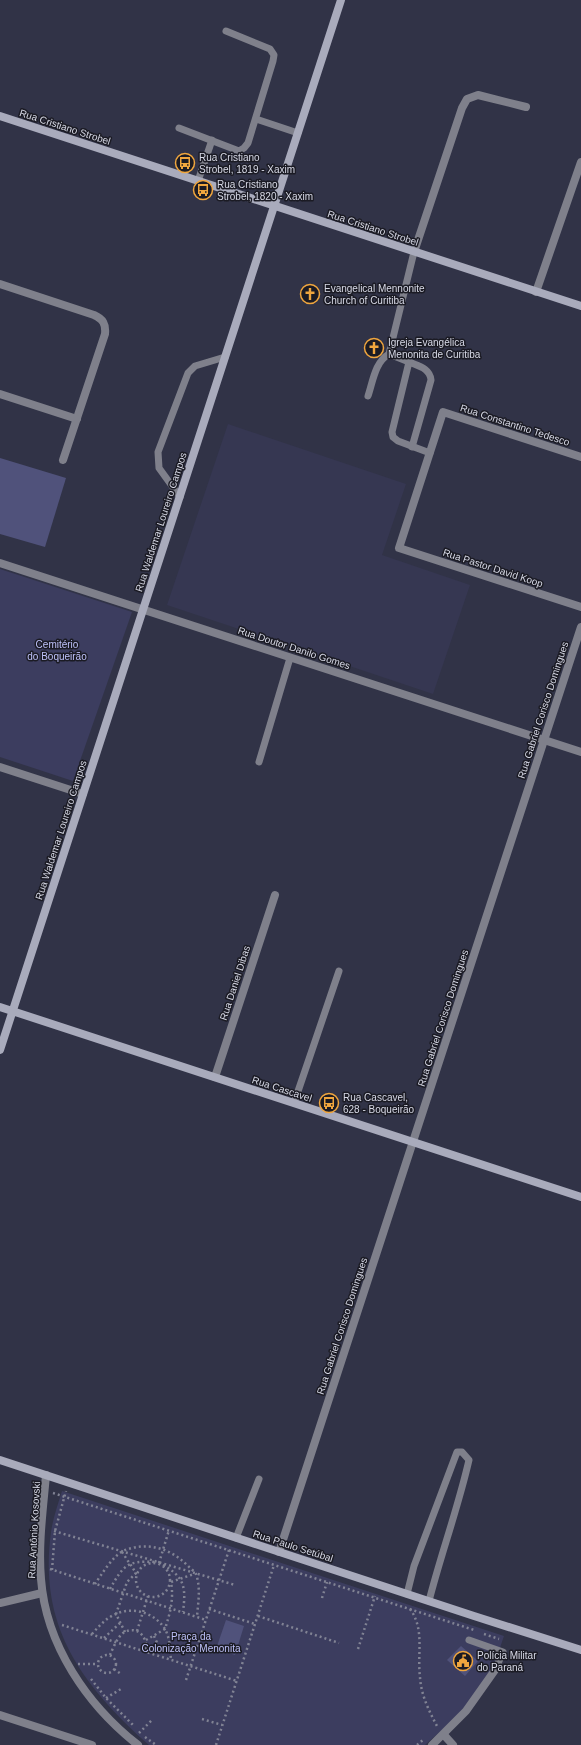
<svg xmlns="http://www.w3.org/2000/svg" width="581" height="1745" font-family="Helvetica,sans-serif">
  <rect width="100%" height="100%" fill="#313347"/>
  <!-- built -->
  <polygon fill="#363752" points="228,424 406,484 382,555 470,585 433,694 167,605"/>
  <!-- green -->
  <g fill="#3c3d5f">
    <polygon points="0,569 132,612 73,781 0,757"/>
    <path d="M62 1491 504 1636C500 1647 497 1660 491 1671 476 1700 449 1724 425 1745H149C82 1685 38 1627 51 1532 53 1518 58 1504 62 1491Z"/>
  </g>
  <!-- building -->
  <g fill="#50527b">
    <polygon points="0,458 66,478 45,547 0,534"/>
    <polygon points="226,1620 244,1626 235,1655 216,1649"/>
    <polygon points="461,1646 478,1661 465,1676 447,1660"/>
  </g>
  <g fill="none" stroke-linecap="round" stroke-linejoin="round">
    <!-- path -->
    <g stroke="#818394" stroke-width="2.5" stroke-dasharray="2 3" stroke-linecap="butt">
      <polyline points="53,1493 474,1630"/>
      <polyline points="54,1531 235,1585"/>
      <polyline points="122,1552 136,1573 127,1582 116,1614 125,1632"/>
      <circle cx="153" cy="1580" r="17"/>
      <polyline points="159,1563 169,1530"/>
      <path d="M163 1565C185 1577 186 1588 183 1612"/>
      <polyline points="50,1569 206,1620"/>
      <polyline points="52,1570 55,1531 66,1491"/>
      <path d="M95 1584C101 1575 113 1556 123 1551 146 1541 170 1548 187 1565 190 1568 194 1571 196 1574 201 1588 198 1603 197 1617"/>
      <path d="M110 1589C123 1566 127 1560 155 1562"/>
      <polyline points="322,1598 327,1582"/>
      <polyline points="209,1609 255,1624"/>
      <path d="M410 1609C425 1629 417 1654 420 1677 421 1695 429 1711 437 1726"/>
      <polyline points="258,1616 339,1643"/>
      <polyline points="62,1625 237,1681"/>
      <polyline points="137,1631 148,1596"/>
      <path d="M92 1634C99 1626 106 1618 116 1614 133 1606 155 1613 165 1629 170 1638 170 1649 171 1660"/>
      <polyline points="484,1634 499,1639"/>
      <polyline points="154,1636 158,1645 158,1655"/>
      <polyline points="104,1638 120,1623"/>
      <path d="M146 1640 165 1629C170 1613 174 1600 171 1582L194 1574"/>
      <polyline points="358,1649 375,1596"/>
      <circle cx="107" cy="1664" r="9"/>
      <path d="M110 1655C113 1648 117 1638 123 1633 138 1624 148 1638 146 1651"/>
      <polyline points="78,1664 97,1664"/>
      <polyline points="114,1669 121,1674"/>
      <polyline points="91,1679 106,1698 133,1725"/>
      <polyline points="186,1680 229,1550"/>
      <polyline points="106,1698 121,1689"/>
      <polyline points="202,1719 222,1725"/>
      <polyline points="139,1733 153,1719"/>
      <polyline points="145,1737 156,1745"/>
      <polyline points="216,1745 274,1565"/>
      <polyline points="417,1745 423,1740"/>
    </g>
    <!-- lane -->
    <g stroke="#7f808b" stroke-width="7">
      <polyline points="256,119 298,133"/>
      <polyline points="179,128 239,151 244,148 248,143 273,61 274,55 270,49 226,31"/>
      <polyline points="198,181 212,140"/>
      <polyline points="389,354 414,252"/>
      <path d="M409 362C418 366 430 368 431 380L412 447"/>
      <path d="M368 396C373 381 375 362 389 354L409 362 392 432 393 437 398 441 430 453"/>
      <polyline points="180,497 159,468 158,452 188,373 195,366 225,357"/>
      <polyline points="259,762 290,658"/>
      <polyline points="294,1103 339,971"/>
      <polyline points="236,1538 259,1479"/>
      <path d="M407 1594 414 1566 457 1452H462L469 1460C458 1508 441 1554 429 1601"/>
      <polyline points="469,1640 503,1652 495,1670"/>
    </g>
    <!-- street -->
    <g stroke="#7f808b" stroke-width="8">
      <polyline points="414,252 462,108 467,99 478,95 526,107"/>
      <path d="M0 284 94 315C103 319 106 324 105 334L63 460"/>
      <polyline points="536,292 581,162"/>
      <polyline points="0,394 77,419"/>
      <polyline points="581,457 443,412 399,548 581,607"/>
      <polyline points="0,563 581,752"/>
      <polyline points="0,767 83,794"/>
      <polyline points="215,1077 275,895"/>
      <path d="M46 1475C43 1509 38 1545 41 1579 46 1645 87 1705 138 1745"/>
      <polyline points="279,1552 581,627"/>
      <polyline points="0,1603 42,1593"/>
      <polyline points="0,1715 92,1745"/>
      <polyline points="444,1735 453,1745"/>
      <polyline points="432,1745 466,1711 495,1670"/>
    </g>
    <!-- secondary -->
    <g stroke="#a9abbc" stroke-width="8">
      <polyline points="0,116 581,306"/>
      <polyline points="0,1007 581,1197"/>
      <polyline points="0,1050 341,0"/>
      <polyline points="0,1460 474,1616 581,1650"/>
    </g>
  </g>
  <!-- icons -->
  <defs>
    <g id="bus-ring" transform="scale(1)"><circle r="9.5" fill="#1b1b24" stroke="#f0a63e" stroke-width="1.5"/><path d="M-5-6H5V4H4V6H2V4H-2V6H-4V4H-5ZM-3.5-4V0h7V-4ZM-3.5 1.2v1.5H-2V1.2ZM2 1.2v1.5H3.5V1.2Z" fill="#f0a63e"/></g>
    <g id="church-ring" transform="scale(1)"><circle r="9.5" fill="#1b1b24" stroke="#f0a63e" stroke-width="1.5"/><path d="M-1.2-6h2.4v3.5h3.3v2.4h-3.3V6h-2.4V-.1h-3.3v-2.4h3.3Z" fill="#f0a63e"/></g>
    <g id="civic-ring" transform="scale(1)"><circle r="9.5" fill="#1b1b24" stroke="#f0a63e" stroke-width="1.5"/><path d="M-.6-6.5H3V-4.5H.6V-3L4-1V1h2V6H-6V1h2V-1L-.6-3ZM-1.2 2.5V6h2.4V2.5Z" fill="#f0a63e"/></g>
  </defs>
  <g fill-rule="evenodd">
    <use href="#bus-ring" x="185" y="163"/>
    <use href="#bus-ring" x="203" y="190"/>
    <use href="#church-ring" x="310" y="294"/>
    <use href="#church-ring" x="374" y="348"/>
    <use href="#bus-ring" x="329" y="1103"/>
    <use href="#civic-ring" x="463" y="1661"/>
  </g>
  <g text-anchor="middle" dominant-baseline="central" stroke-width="3" stroke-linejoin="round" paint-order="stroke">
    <!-- street labels -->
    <g font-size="10" fill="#d7d9e6" stroke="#1b1b24">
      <text transform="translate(65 127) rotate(18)">Rua Cristiano Strobel</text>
      <text transform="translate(373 228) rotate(18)">Rua Cristiano Strobel</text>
      <text transform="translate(515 425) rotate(18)">Rua Constantino Tedesco</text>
      <text transform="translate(161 522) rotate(-72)">Rua Waldemar Loureiro Campos</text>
      <text transform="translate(493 568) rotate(18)">Rua Pastor David Koop</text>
      <text transform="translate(294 648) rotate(18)">Rua Doutor Danilo Gomes</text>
      <text transform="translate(543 710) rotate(-72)">Rua Gabriel Corisco Domingues</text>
      <text transform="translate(61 830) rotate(-72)">Rua Waldemar Loureiro Campos</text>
      <text transform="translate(235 983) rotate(-72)">Rua Daniel Dibas</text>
      <text transform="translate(443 1018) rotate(-72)">Rua Gabriel Corisco Domingues</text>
      <text transform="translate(282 1089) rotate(18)">Rua Cascavel</text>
      <text transform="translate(342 1326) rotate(-72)">Rua Gabriel Corisco Domingues</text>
      <text transform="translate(34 1530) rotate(-87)">Rua Antônio Kosovski</text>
      <text transform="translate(293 1546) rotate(18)">Rua Paulo Setúbal</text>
    </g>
    <!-- poi labels -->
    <g font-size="10" fill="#d7d9e6" stroke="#1b1b24" text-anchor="start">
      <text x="199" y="157">Rua Cristiano<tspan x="199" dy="12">Strobel, 1819 - Xaxim</tspan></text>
      <text x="217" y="184">Rua Cristiano<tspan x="217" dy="12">Strobel, 1820 - Xaxim</tspan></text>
      <text x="324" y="288">Evangelical Mennonite<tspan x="324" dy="12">Church of Curitiba</tspan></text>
      <text x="388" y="342">Igreja Evangélica<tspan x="388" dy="12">Menonita de Curitiba</tspan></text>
      <text x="343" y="1097">Rua Cascavel,<tspan x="343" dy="12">628 - Boqueirão</tspan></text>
      <text x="477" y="1655">Polícia Militar<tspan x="477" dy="12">do Paraná</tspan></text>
    </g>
    <!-- park labels -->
    <g font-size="10" fill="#bec1f9" stroke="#1b1b24">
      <text x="57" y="644">Cemitério<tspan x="57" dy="12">do Boqueirão</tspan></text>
      <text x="191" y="1636">Praça da<tspan x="191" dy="12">Colonização Menonita</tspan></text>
    </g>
  </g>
</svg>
